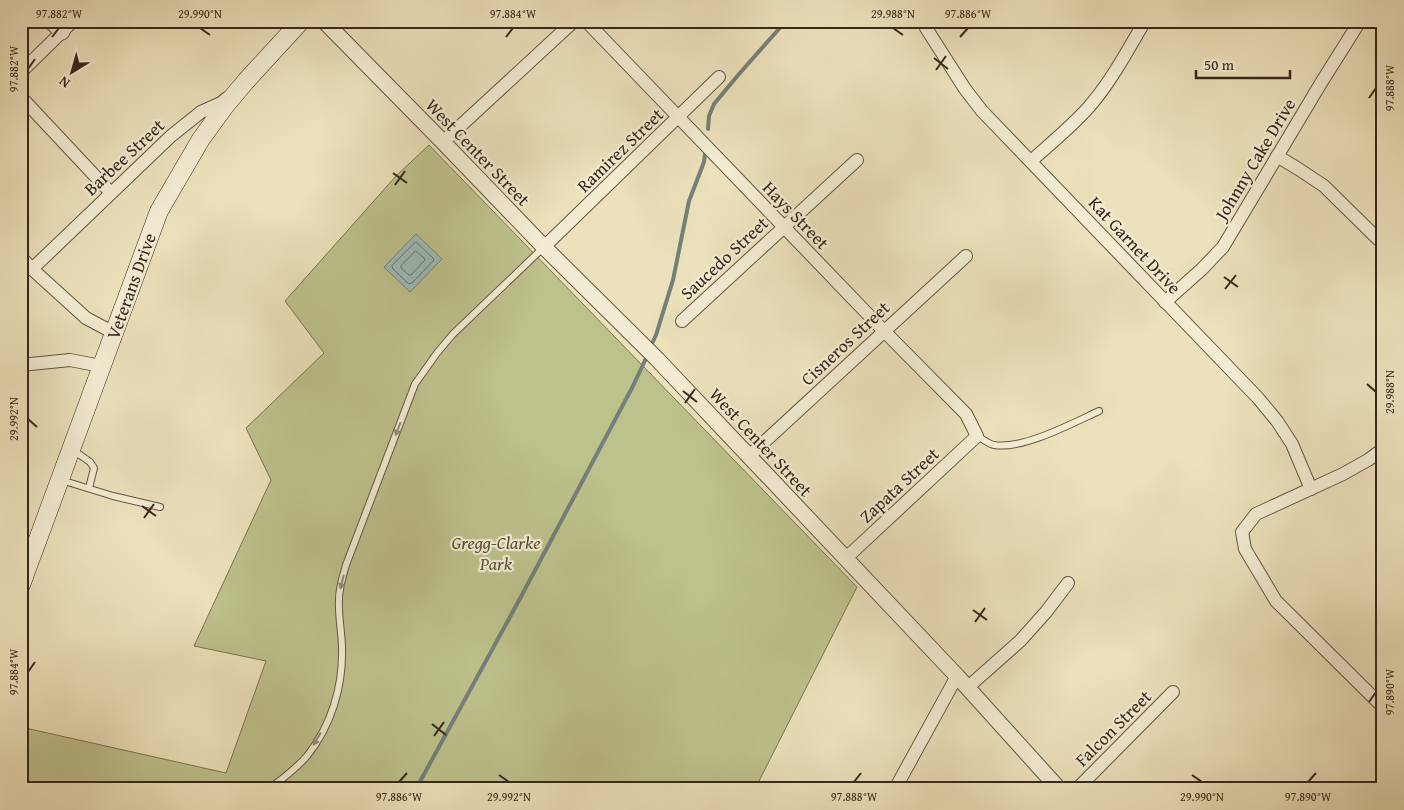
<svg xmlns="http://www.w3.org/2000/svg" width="1404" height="810" font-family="'Gentium Book Plus',serif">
  <rect width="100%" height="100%" fill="#ece1bb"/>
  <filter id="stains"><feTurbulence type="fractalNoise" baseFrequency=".004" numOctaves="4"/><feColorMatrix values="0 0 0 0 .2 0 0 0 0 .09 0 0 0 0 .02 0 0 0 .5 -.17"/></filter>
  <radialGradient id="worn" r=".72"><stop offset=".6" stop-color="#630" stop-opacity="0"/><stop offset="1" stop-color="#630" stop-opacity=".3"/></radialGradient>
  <!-- green -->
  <polygon fill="#bdc18c" stroke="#7a7454" points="429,145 857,587 755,789 21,789 21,727 226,773 266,661 194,646 271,480 246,428 324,353 285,301 396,176"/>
  <!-- water -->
  <polygon fill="#9cbbb9" stroke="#73807a" points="416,234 442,259 410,292 384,267"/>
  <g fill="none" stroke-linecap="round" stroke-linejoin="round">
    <!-- shore -->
    <g stroke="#69716a" stroke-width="1">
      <polygon points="416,242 433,258 434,260 412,283 409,284 393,269 392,266"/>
      <polygon points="416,251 424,258 425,260 411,275 409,275 401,268 401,266"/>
    </g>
    <!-- stream -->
    <g stroke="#73807a" stroke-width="4">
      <polyline points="708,129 709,116 714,104 739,74 786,21"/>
      <polyline points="650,348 656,335 673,280 689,201 704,162 705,154"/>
      <polyline points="416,789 523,593 633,386 648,354"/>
    </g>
    <!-- service casing -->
    <g stroke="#645644" stroke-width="8">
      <g id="service">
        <path d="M977 436C982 438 988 444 994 445 1022 450 1073 423 1099 411"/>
        <polyline points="73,450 90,462 94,468 89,488"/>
        <polyline points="61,480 113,496 160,507"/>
        <path d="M269 789C282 779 296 769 307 756 331 726 343 687 342 649 342 635 339 621 339 607 338 592 342 579 346 565L415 384 437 353 453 334 544 247"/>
      </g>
    </g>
    <!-- minor casing -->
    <g stroke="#645644" stroke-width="14">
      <g id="minor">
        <polyline points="586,21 884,331 966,414 977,436 845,559"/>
        <polyline points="930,21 926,28 965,89 982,111 1258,398 1277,421 1292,444 1311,489"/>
        <polyline points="21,72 73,21"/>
        <polyline points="21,97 111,193"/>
        <polyline points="443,142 574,21"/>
        <polyline points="1277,156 1300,170 1324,186 1383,244"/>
        <path d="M1031 161C1050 144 1071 127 1088 108 1111 82 1127 51 1145 21"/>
        <polyline points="544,247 719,77"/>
        <polyline points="21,257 32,269 86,318 114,333"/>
        <polyline points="32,269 171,136 201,112 221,103 227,98"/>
        <polyline points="1165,302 1202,269 1223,247 1321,83 1360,21"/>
        <polyline points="682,321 857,160"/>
        <polyline points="21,365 70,360 101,366"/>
        <polyline points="1383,449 1368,460 1343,474 1256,514 1242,532 1245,549 1276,601 1383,707"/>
        <polyline points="748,457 966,256"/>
        <polyline points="967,688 1020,641 1046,612 1068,583"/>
        <polyline points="895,789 957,676"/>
        <polyline points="1077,789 1173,692"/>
      </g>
    </g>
    <!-- tertiary casing -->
    <g stroke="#645644" stroke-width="17">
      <g id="tertiary">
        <polyline points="51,21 62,32"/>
        <polyline points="324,21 443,142 544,247 657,359 957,676 1059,789"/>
      </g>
    </g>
    <!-- secondary casing -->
    <g stroke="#36271c" stroke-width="19">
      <polyline id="secondary" points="21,585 159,211 201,139 225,106 246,81 301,21"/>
    </g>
    <!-- service -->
    <use href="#service" stroke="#f3ecd3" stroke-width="6"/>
    <!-- minor -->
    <use href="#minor" stroke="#f3ecd3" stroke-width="12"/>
    <!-- tertiary -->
    <use href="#tertiary" stroke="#f3ecd3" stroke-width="15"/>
    <!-- secondary -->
    <use href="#secondary" stroke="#f3ecd3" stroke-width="18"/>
  </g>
  <!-- one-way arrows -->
  <defs><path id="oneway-solid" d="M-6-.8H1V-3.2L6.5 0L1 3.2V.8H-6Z" transform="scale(1.25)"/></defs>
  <g fill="#948a78">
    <use href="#oneway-solid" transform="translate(398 429) rotate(111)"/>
    <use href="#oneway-solid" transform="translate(342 582) rotate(104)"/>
    <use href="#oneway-solid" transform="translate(317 739) rotate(121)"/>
  </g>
  <!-- ticks -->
  <path fill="none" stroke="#36271c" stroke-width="2" d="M200 28 210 35M893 28 903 35M52 37 59 28M506 37 513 28M960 37 968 28M934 58 948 69M28 69 35 59M936 70 946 56M1369 98 1376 88M393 173 407 183M395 185 405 171M1224 277 1238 287M1225 289 1236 275M1367 384 1376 392M683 391 697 402M685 403 695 389M28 419 37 427M142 506 156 516M144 518 154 504M973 610 987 620M975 622 985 608M28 672 35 662M1369 702 1376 692M432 724 446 735M434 736 444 722M499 775 509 782M1192 775 1202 782M399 782 407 773M854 782 861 773M1308 782 1316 773"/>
  <g text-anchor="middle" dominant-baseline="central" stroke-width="4.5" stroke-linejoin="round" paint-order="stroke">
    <!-- street labels -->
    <g font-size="18" fill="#36271c" stroke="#f3ecd3">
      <text transform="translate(620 150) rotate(-44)">Ramirez Street</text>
      <text transform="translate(478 152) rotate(46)">West Center Street</text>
      <text transform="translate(124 157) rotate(-43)">Barbee Street</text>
      <text transform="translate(1255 159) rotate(-59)">Johnny Cake Drive</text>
      <text transform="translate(796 215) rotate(46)">Hays Street</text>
      <text transform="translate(1135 245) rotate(47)">Kat Garnet Drive</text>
      <text transform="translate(724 258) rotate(-43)">Saucedo Street</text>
      <text transform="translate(131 286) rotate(-70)">Veterans Drive</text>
      <text transform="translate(845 343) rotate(-43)">Cisneros Street</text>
      <text transform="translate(761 442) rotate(47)">West Center Street</text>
      <text transform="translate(899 485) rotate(-43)">Zapata Street</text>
      <text transform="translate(1113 728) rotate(-45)">Falcon Street</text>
    </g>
    <!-- park labels -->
    <g font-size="18" font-style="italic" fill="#584e38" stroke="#f3ecd3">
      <text x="496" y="542">Gregg-Clarke<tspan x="496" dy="21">Park</tspan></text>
    </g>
  </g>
  <!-- margin -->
  <rect width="1404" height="810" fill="none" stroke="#ece1bb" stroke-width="55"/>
  <!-- north arrow -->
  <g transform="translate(72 72) rotate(217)" stroke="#f3ecd3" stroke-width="4" paint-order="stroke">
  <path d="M0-4L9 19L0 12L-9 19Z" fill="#36271c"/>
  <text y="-8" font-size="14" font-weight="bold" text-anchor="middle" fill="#36271c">N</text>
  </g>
  <!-- scale -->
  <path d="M1196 70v8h94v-8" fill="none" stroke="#36271c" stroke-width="2.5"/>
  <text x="1204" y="70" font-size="15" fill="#36271c" stroke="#f3ecd3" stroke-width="4" paint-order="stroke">50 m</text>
  <rect x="28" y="28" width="1348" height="754" fill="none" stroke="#36271c" stroke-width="2"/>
  <g font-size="12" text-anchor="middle" fill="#36271c">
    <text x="59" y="18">97.882°W</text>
    <text x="200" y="18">29.990°N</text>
    <text x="513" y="18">97.884°W</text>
    <text x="893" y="18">29.988°N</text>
    <text x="968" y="18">97.886°W</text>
    <text transform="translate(14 69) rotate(-90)" y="4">97.882°W</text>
    <text transform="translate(1390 88) rotate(-90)" y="4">97.888°W</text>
    <text transform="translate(1390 392) rotate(-90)" y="4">29.988°N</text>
    <text transform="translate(14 419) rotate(-90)" y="4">29.992°N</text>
    <text transform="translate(14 672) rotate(-90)" y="4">97.884°W</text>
    <text transform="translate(1390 692) rotate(-90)" y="4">97.890°W</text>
    <text x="399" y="801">97.886°W</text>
    <text x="509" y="801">29.992°N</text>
    <text x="854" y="801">97.888°W</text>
    <text x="1202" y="801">29.990°N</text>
    <text x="1308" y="801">97.890°W</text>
  </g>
  <rect width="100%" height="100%" filter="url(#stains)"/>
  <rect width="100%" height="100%" fill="url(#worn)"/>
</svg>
